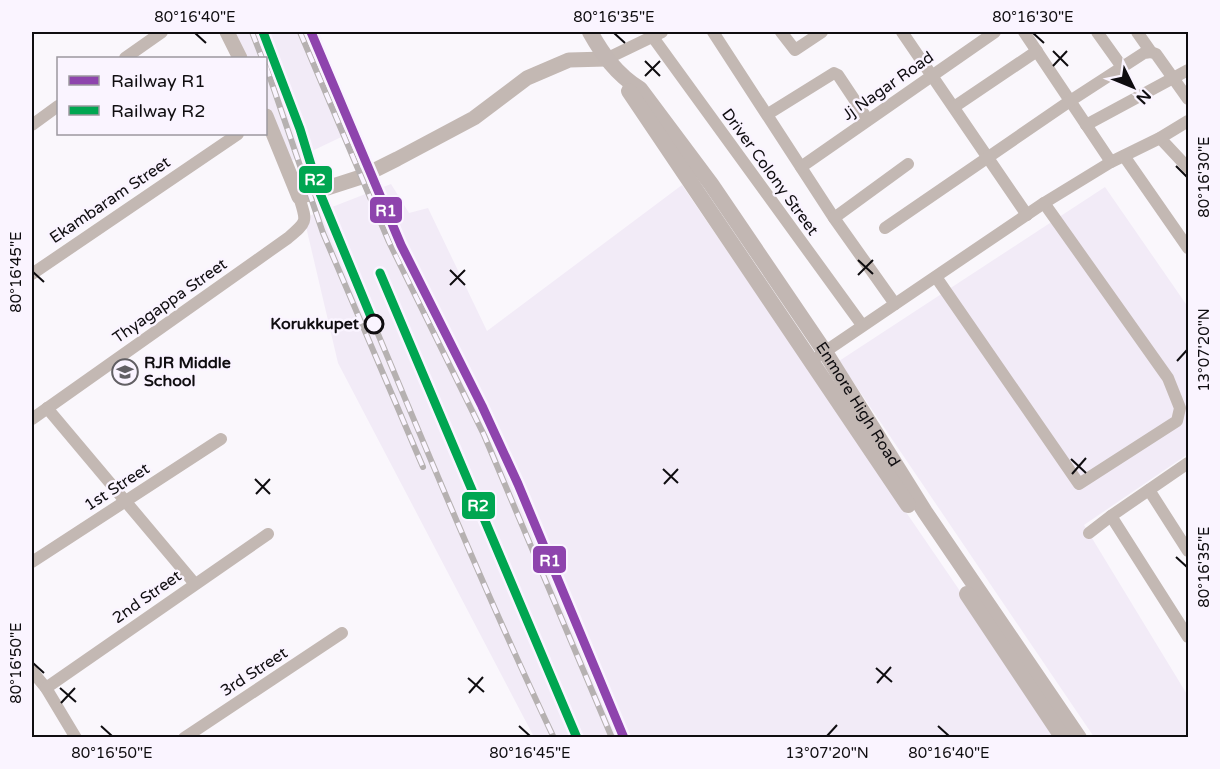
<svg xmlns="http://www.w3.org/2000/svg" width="1220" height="769" font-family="'Varela Round',sans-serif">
  <rect width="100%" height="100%" fill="#faf7fc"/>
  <!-- built -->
  <g fill="#f2ebf7">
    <polygon points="234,32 319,32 356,130 289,162 266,106 266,58 245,58"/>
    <polygon points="391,184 409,213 428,208 487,331 682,185 1060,737 534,737 338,363 304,218"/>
    <polygon points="1105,187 1188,307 1188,454 1084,525 1188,696 1188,737 1094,737 839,361"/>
  </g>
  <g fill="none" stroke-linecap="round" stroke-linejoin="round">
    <!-- minor -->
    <g stroke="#c3b8b3" stroke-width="12">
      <polyline points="713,32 834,218 895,304"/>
      <polyline points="781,32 795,50 822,32"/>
      <polyline points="902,32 1027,215"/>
      <polyline points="1024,32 1111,162"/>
      <polyline points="1097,32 1122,67"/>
      <polyline points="1137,32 1151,52 1156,54 1188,99"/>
      <polyline points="652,36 862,325"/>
      <polyline points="125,58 162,32"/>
      <polyline points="606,59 662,32"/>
      <polyline points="954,107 1037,51"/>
      <polyline points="768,114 834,73 838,75 868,120"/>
      <polyline points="32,125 58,106"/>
      <polyline points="1086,125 1188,70"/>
      <polyline points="1160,138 1188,168"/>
      <polyline points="1124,156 1188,248"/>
      <polyline points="801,167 995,32"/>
      <polyline points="834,218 908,164"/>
      <polyline points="885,228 1070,101 1144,53 1151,52"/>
      <polyline points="32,274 238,134"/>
      <polyline points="936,277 1079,484 1177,421 1180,408 1168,378 1044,203"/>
      <polyline points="820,355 1044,203 1111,162 1160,138 1188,121"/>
      <polyline points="47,408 195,584"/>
      <path d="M32 419 288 238C308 221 307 222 299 197"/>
      <polyline points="1149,490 1188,551"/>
      <polyline points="1111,516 1188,637"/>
      <polyline points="1089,533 1111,516 1188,463"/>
      <polyline points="32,562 221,439"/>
      <polyline points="32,671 46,688 76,738"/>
      <polyline points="46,688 268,534"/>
      <polyline points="184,738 342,633"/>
    </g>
    <!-- tertiary -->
    <g stroke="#c3b8b3" stroke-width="15">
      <polyline points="227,32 240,58"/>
      <polyline points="266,116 299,197 361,177 397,159 474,118 527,78 569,60 606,59"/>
    </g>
    <!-- secondary -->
    <g stroke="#c2b7b3" stroke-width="16">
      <path id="s1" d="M590 32C603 55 616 74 640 89L711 184 825 352 925 512 1079 738"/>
      <polyline points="629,91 908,505"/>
      <polyline points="967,594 1063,738"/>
    </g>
    <!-- rail casing -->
    <g stroke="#b6b1b1" stroke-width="6">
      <g id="rail">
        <polyline points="252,32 262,58"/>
        <path d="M263 32C291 100 311 171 338 239 409 406 476 574 554 738"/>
        <polyline points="300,32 389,242 484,435 612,738"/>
        <polyline points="311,32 401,245 482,406 518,484 624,738"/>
        <polyline points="266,66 323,233 423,467"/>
      </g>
    </g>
    <!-- rail -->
    <use href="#rail" stroke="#faf4ff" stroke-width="4" stroke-dasharray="11" stroke-linecap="butt"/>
    <!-- rail-1 casing -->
    <g stroke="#faf4ff" stroke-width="14">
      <polyline id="rail-1" points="311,32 401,245 482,406 518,484 624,738"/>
    </g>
    <!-- rail-2 casing -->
    <g stroke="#faf4ff" stroke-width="14">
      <g id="rail-2">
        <polyline points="263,32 300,129 319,191 374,324"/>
        <polyline points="380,273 577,738"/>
      </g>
    </g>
    <!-- rail-1 -->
    <use href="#rail-1" stroke="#8e44ad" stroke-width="9"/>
    <!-- rail-2 -->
    <use href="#rail-2" stroke="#00a651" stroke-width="9"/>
  </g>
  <!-- ticks -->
  <path fill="none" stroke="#0f0d10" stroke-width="2" d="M195 33 206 43M614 33 625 43M1033 33 1044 43M1053 51 1068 66M645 61 660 76M1053 66 1067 51M645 76 660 61M1176 166 1187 177M858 260 873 274M450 270 465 285M33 272 44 282M858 275 873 260M450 285 465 270M1177 361 1187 350M1071 459 1086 473M663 469 678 483M1072 474 1086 458M255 479 270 494M664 484 678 469M256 494 270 479M1176 557 1187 567M33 663 44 673M876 668 892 682M468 678 484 692M877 683 891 667M60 688 76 702M469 693 483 677M61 703 75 688M101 726 112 736M519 726 530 736M938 726 949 736M827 736 837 725"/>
  <!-- icons -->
  <defs>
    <g id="school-ring" transform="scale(1.35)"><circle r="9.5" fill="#faf4ff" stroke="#615f63" stroke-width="1.5"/><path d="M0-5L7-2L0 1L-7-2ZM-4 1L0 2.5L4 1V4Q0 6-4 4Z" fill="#615f63"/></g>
  </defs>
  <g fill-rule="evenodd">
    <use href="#school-ring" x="125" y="372"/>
  </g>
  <!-- markers -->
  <circle fill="#faf4ff" stroke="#0f0d10" stroke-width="3" cx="374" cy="324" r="9"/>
  <g text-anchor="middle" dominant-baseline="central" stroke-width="5" stroke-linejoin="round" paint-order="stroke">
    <!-- street labels -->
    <g font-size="16" fill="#0f0d10" stroke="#faf4ff">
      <text transform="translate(888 86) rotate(-35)">Jj Nagar Road</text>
      <text transform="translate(770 172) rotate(54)">Driver Colony Street</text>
      <text transform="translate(110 200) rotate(-34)">Ekambaram Street</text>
      <text transform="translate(170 301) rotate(-35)">Thyagappa Street</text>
      <text stroke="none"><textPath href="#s1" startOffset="460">Enmore High Road</textPath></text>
      <text transform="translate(117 487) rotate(-33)">1st Street</text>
      <text transform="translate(147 597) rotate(-35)">2nd Street</text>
      <text transform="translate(254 672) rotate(-33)">3rd Street</text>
    </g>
    <!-- stop labels -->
    <g font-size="16" font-weight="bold" fill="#0f0d10" stroke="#faf4ff" text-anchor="end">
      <text x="359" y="324">Korukkupet</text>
    </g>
    <!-- poi labels -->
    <g font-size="16" font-weight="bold" fill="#0f0d10" stroke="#faf4ff" text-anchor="start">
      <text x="144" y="363">RJR Middle<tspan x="144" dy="18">School</tspan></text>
    </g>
  </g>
  <g stroke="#faf4ff" stroke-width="2">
    <rect x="298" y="165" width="35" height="29" rx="6" fill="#00a651"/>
    <rect x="369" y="196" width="34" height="28" rx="6" fill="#8e44ad"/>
    <rect x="461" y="491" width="35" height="29" rx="6" fill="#00a651"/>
    <rect x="532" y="545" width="35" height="29" rx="6" fill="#8e44ad"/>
  </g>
  <g font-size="16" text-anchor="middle" font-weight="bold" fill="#fff">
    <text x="315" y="185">R2</text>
    <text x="386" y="216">R1</text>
    <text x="478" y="511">R2</text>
    <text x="550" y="566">R1</text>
  </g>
  <!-- border -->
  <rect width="1220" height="769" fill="none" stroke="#faf4ff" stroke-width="66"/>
  <!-- legend -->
  <rect x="57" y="57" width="210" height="78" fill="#faf4ff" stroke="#9c989f" stroke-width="1.5"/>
  <rect x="69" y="76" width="30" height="9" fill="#8e44ad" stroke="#9c989f" stroke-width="1.5"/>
  <text x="111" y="87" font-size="18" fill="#0f0d10">Railway R1</text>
  <rect x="69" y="106" width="30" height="9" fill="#00a651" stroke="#9c989f" stroke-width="1.5"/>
  <text x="111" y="117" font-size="18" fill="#0f0d10">Railway R2</text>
  <!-- north arrow -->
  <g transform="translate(1133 87) rotate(133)" stroke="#faf4ff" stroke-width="4.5" paint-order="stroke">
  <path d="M0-4.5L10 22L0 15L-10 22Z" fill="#0f0d10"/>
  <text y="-9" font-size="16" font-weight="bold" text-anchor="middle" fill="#0f0d10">N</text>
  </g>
  <rect x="33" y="33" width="1154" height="703" fill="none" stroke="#0f0d10" stroke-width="2"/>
  <g font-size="15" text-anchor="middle" fill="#0f0d10">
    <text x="195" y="22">80°16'40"E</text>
    <text x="614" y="22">80°16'35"E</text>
    <text x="1033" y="22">80°16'30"E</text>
    <text transform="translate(1204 177) rotate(-90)" y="5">80°16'30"E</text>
    <text transform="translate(16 272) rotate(-90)" y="5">80°16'45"E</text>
    <text transform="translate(1204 350) rotate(-90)" y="5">13°07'20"N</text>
    <text transform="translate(1204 567) rotate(-90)" y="5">80°16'35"E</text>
    <text transform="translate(16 663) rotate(-90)" y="5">80°16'50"E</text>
    <text x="112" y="758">80°16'50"E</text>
    <text x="530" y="758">80°16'45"E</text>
    <text x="827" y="758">13°07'20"N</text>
    <text x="949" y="758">80°16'40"E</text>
  </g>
</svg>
